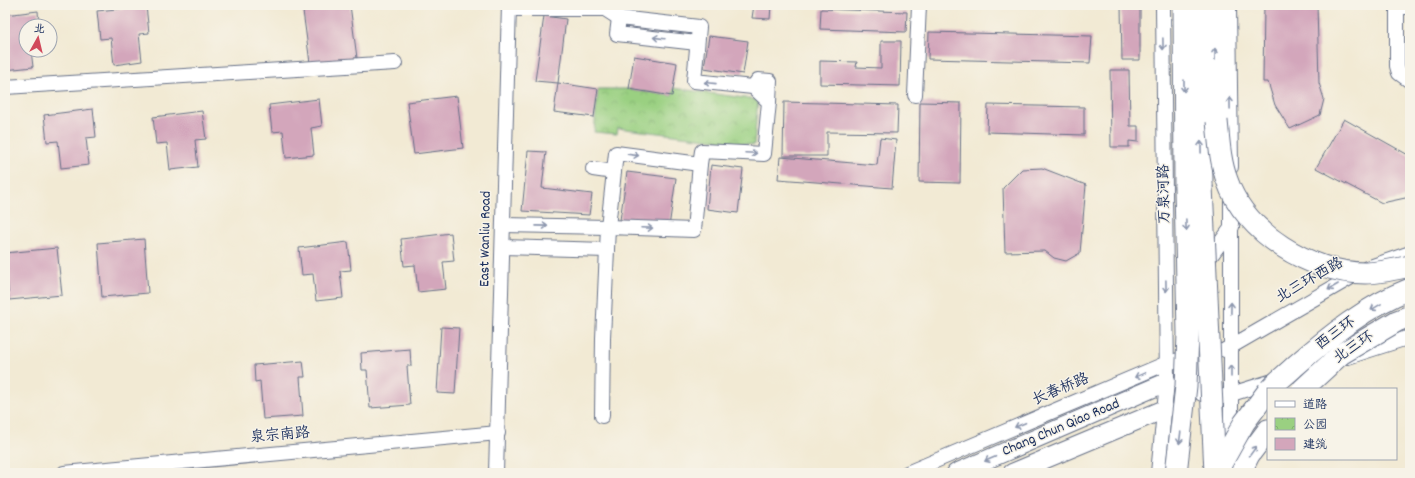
<svg xmlns="http://www.w3.org/2000/svg" width="1415" height="478" font-family="Dekko,'LXGW WenKai TC',sans-serif">
  <defs>
    <pattern id="park-crowns" width="20" height="18" patternUnits="userSpaceOnUse"><rect width="20" height="18" fill="#9ad081"/><path d="M2 6a3 3 0 1 1 6 0M12 15a3 3 0 1 1 6 0" fill="none" stroke="#84b372"/></pattern>
  </defs>
  <rect width="100%" height="100%" fill="#f7f3e8"/>
  <filter id="ink" filterUnits="userSpaceOnUse"><feTurbulence type="fractalNoise" baseFrequency=".025" numOctaves="2"/><feDisplacementMap in="SourceGraphic" scale="8" xChannelSelector="R" yChannelSelector="G"/><feConvolveMatrix kernelMatrix="1 2 1 2 8 2 1 2 1" color-interpolation-filters="sRGB"/></filter>
  <filter id="wash" filterUnits="userSpaceOnUse"><feTurbulence type="fractalNoise" baseFrequency=".012" numOctaves="4" result="noise"/><feDisplacementMap in="SourceGraphic" scale="16" xChannelSelector="R" yChannelSelector="G"/><feGaussianBlur stdDeviation="0.9" result="paint"/><feColorMatrix in="noise" values="0 0 0 0 0 0 0 0 0 0 0 0 0 0 0 0 0 1.4 0 .05"/><feComposite in="paint" operator="in"/></filter>
  <g filter="url(#wash)">
    <rect width="100%" height="100%" fill="#f2ead4"/>
    <!-- park -->
    <polygon fill="url(#park-crowns)" stroke="#5a8070" points="673,88 758,100 754,145 618,128 617,134 594,132 598,89 629,89 672,96"/>
    <g id="blocks">
      <!-- building -->
      <g fill="#d3a6bb">
        <polygon points="350,5 357,58 310,63 303,11"/>
        <polygon points="754,5 771,5 770,19 752,18"/>
        <polygon points="1121,5 1140,5 1140,60 1122,60"/>
        <polygon points="1264,5 1317,5 1319,83 1324,99 1320,115 1290,129 1275,105 1268,82 1263,82"/>
        <polygon points="146,6 149,33 139,34 142,61 114,65 111,38 100,39 97,11"/>
        <polygon points="821,9 907,12 906,32 820,29"/>
        <polygon points="38,11 39,26 26,26 26,50 31,50 33,67 5,70 5,15"/>
        <polygon points="544,16 566,19 558,83 598,89 594,117 554,112 558,83 535,81"/>
        <polygon points="929,32 1092,36 1090,63 928,59"/>
        <polygon points="709,36 748,41 743,74 704,68"/>
        <polygon points="881,41 901,41 900,86 820,84 820,61 857,62 856,67 881,68"/>
        <polygon points="634,56 677,63 672,96 629,89"/>
        <polygon points="1110,70 1129,70 1130,126 1138,126 1138,142 1129,141 1129,147 1111,147"/>
        <polygon points="457,96 463,148 414,154 407,102"/>
        <polygon points="319,99 322,126 311,128 314,155 286,158 283,131 272,132 269,105"/>
        <polygon points="784,102 898,105 897,133 827,132 827,156 783,156"/>
        <polygon points="920,102 961,103 960,183 919,182"/>
        <polygon points="988,105 1084,107 1084,135 987,132"/>
        <polygon points="93,109 96,137 86,138 89,165 61,168 58,141 47,142 44,115"/>
        <polygon points="202,111 206,139 195,140 198,167 170,170 167,143 156,144 153,117"/>
        <polygon points="1344,119 1410,156 1410,197 1382,203 1316,168"/>
        <polygon points="880,138 896,140 892,188 778,179 780,157 877,165"/>
        <polygon points="528,151 546,152 542,188 592,194 589,215 522,211"/>
        <polygon points="711,165 743,169 738,213 707,209"/>
        <polygon points="1042,168 1086,185 1080,253 1066,261 1054,258 1045,251 1005,252 1003,188 1022,169"/>
        <polygon points="627,172 676,178 669,227 620,220"/>
        <polygon points="451,233 454,261 443,262 446,289 418,292 415,265 404,266 401,239"/>
        <polygon points="144,239 148,293 102,297 98,243"/>
        <polygon points="348,242 351,270 340,271 343,298 316,301 313,274 302,275 299,248"/>
        <polygon points="57,248 62,295 9,300 5,253"/>
        <polygon points="441,327 459,328 455,394 437,393"/>
        <polygon points="410,349 411,366 407,366 410,405 370,408 367,370 362,370 361,353"/>
        <polygon points="303,361 305,377 300,377 303,416 263,419 260,381 255,382 254,365"/>
      </g>
    </g>
  </g>
  <g filter="url(#ink)">
    <use href="#blocks" fill-opacity="0" stroke="#667087" stroke-width="1"/>
    <g fill="none" stroke-linecap="round" stroke-linejoin="round">
      <!-- minor casing -->
      <g stroke="#667087" stroke-width="16">
        <g id="minor">
          <polyline points="1229,5 1231,167"/>
          <polyline points="1410,7 1397,7 1397,66 1399,73 1410,81"/>
          <polyline points="619,18 617,34 697,43"/>
          <polyline points="5,87 395,63"/>
          <polyline points="753,87 758,80 770,81 769,102"/>
          <polyline points="915,95 919,5"/>
          <polyline points="593,169 614,172"/>
          <polyline points="1231,193 1231,443"/>
          <polyline points="503,225 608,227 616,153 700,164 702,151 764,154 769,102 753,87 694,81 699,27 619,18 605,9 509,9"/>
          <polyline points="503,247 607,250"/>
          <polyline points="1204,265 1232,227"/>
          <polyline points="1198,323 1202,394"/>
          <polyline points="1225,350 1367,268 1410,253"/>
          <polyline points="1348,357 1410,337"/>
          <polyline points="1222,397 1327,364"/>
          <polyline points="602,416 603,338 608,227 694,230 700,164"/>
          <polyline points="64,473 498,433"/>
          <polyline points="496,473 509,5"/>
          <polyline points="907,473 1167,363 1217,350"/>
          <polyline points="1158,473 1167,382 1163,5"/>
        </g>
      </g>
      <!-- major casing -->
      <g stroke="#667087" stroke-width="20">
        <g id="major">
          <polyline points="956,473 1167,382"/>
          <polyline points="1012,473 1165,409"/>
        </g>
      </g>
      <!-- highway casing -->
      <g stroke="#667087" stroke-width="23">
        <g id="highway">
          <polyline points="1184,5 1185,186"/>
          <polyline points="1200,5 1202,186"/>
          <polyline points="1215,5 1217,121"/>
          <polyline points="1240,473 1249,455 1268,430"/>
        </g>
      </g>
      <!-- minor -->
      <use href="#minor" stroke="#fff" stroke-width="14"/>
      <!-- major -->
      <use href="#major" stroke="#fff" stroke-width="18"/>
      <!-- highway -->
      <use href="#highway" stroke="#fff" stroke-width="21"/>
      <!-- highway-bridge casing -->
      <g stroke="#667087" stroke-width="23" stroke-linecap="butt">
        <g id="highway-bridge">
          <path d="M1217 121C1219 141 1220 161 1227 180 1245 233 1310 273 1365 273 1379 273 1396 269 1410 266"/>
          <polyline points="1202,186 1215,473"/>
          <path d="M1270 389C1277 381 1287 374 1295 366 1328 337 1368 305 1410 289"/>
          <polyline points="1303,389 1341,354 1397,321 1410,316"/>
          <polyline points="1176,473 1186,386 1188,334 1185,186"/>
          <polyline points="1216,473 1244,423 1268,391"/>
        </g>
      </g>
      <!-- highway-bridge -->
      <use href="#highway-bridge" stroke="#fff" stroke-width="21"/>
    </g>
    <!-- one-way arrows -->
    <defs><path id="oneway-shaft" d="M-6 0H5M1.5-3L5.5 0L1.5 3" fill="none" stroke-width="1.6" stroke-linecap="round" stroke-linejoin="round"/></defs>
    <g stroke="#8d97ae">
      <use href="#oneway-shaft" transform="translate(659 38) rotate(-173)"/>
      <use href="#oneway-shaft" transform="translate(1163 44) rotate(89)"/>
      <use href="#oneway-shaft" transform="translate(1215 54) rotate(-91)"/>
      <use href="#oneway-shaft" transform="translate(710 83) rotate(-174)"/>
      <use href="#oneway-shaft" transform="translate(1184 86) rotate(90)"/>
      <use href="#oneway-shaft" transform="translate(1230 103) rotate(-91)"/>
      <use href="#oneway-shaft" transform="translate(1201 147) rotate(-91)"/>
      <use href="#oneway-shaft" transform="translate(751 153) rotate(3)"/>
      <use href="#oneway-shaft" transform="translate(633 155) rotate(7)"/>
      <use href="#oneway-shaft" transform="translate(1186 225) rotate(89)"/>
      <use href="#oneway-shaft" transform="translate(542 226) rotate(1)"/>
      <use href="#oneway-shaft" transform="translate(647 228) rotate(2)"/>
      <use href="#oneway-shaft" transform="translate(1166 286) rotate(89)"/>
      <use href="#oneway-shaft" transform="translate(1333 287) rotate(150)"/>
      <use href="#oneway-shaft" transform="translate(1376 307) rotate(149)"/>
      <use href="#oneway-shaft" transform="translate(1231 308) rotate(-89)"/>
      <use href="#oneway-shaft" transform="translate(1231 371) rotate(-90)"/>
      <use href="#oneway-shaft" transform="translate(1140 375) rotate(157)"/>
      <use href="#oneway-shaft" transform="translate(1020 425) rotate(157)"/>
      <use href="#oneway-shaft" transform="translate(1180 438) rotate(97)"/>
      <use href="#oneway-shaft" transform="translate(1253 451) rotate(-54)"/>
      <use href="#oneway-shaft" transform="translate(990 459) rotate(157)"/>
    </g>
  </g>
  <g text-anchor="middle" dominant-baseline="central" stroke-width="3" stroke-linejoin="round" paint-order="stroke">
    <!-- street labels -->
    <g font-size="15" fill="#1b2f5e" stroke="#f7f3e8">
      <text transform="translate(1165 194) rotate(-91)">万泉河路</text>
      <text transform="translate(486 239) rotate(-89)">East Wanliu Road</text>
      <text transform="translate(1310 281) rotate(-30)">北三环西路</text>
      <text transform="translate(1336 334) rotate(-36)">西三环</text>
      <text transform="translate(1354 348) rotate(-34)">北三环</text>
      <text transform="translate(1061 390) rotate(-23)">长春桥路</text>
      <text transform="translate(1061 428) rotate(-23)">Chang Chun Qiao Road</text>
      <text transform="translate(280 436) rotate(-5)">泉宗南路</text>
    </g>
  </g>
  <!-- margin -->
  <rect width="1415" height="478" fill="none" stroke="#f7f3e8" stroke-width="20"/>
  <!-- legend -->
  <rect x="1267" y="388" width="130" height="72" fill="#f7f3e8" stroke="#9fa5b1"/>
  <rect x="1275" y="401" width="20" height="6" fill="#ffffff" stroke="#9fa5b1"/>
  <text x="1303" y="408" font-size="12" fill="#1b2f5e">道路</text>
  <rect x="1275" y="418" width="20" height="12" fill="url(#park-crowns)" stroke="#9fa5b1"/>
  <text x="1303" y="428" font-size="12" fill="#1b2f5e">公园</text>
  <rect x="1275" y="438" width="20" height="12" fill="#d3a6bb" stroke="#9fa5b1"/>
  <text x="1303" y="448" font-size="12" fill="#1b2f5e">建筑</text>
  <!-- north arrow -->
  <g transform="translate(38 38) rotate(8)"><circle r="19" fill="#f7f3e8" stroke="#9fa5b1"/>
  <path d="M0-3L7 15L0 10L-7 15Z" fill="#d1495b"/>
  <text y="-6" font-size="11" font-weight="bold" text-anchor="middle" fill="#1b2f5e">北</text>
  </g>
</svg>
